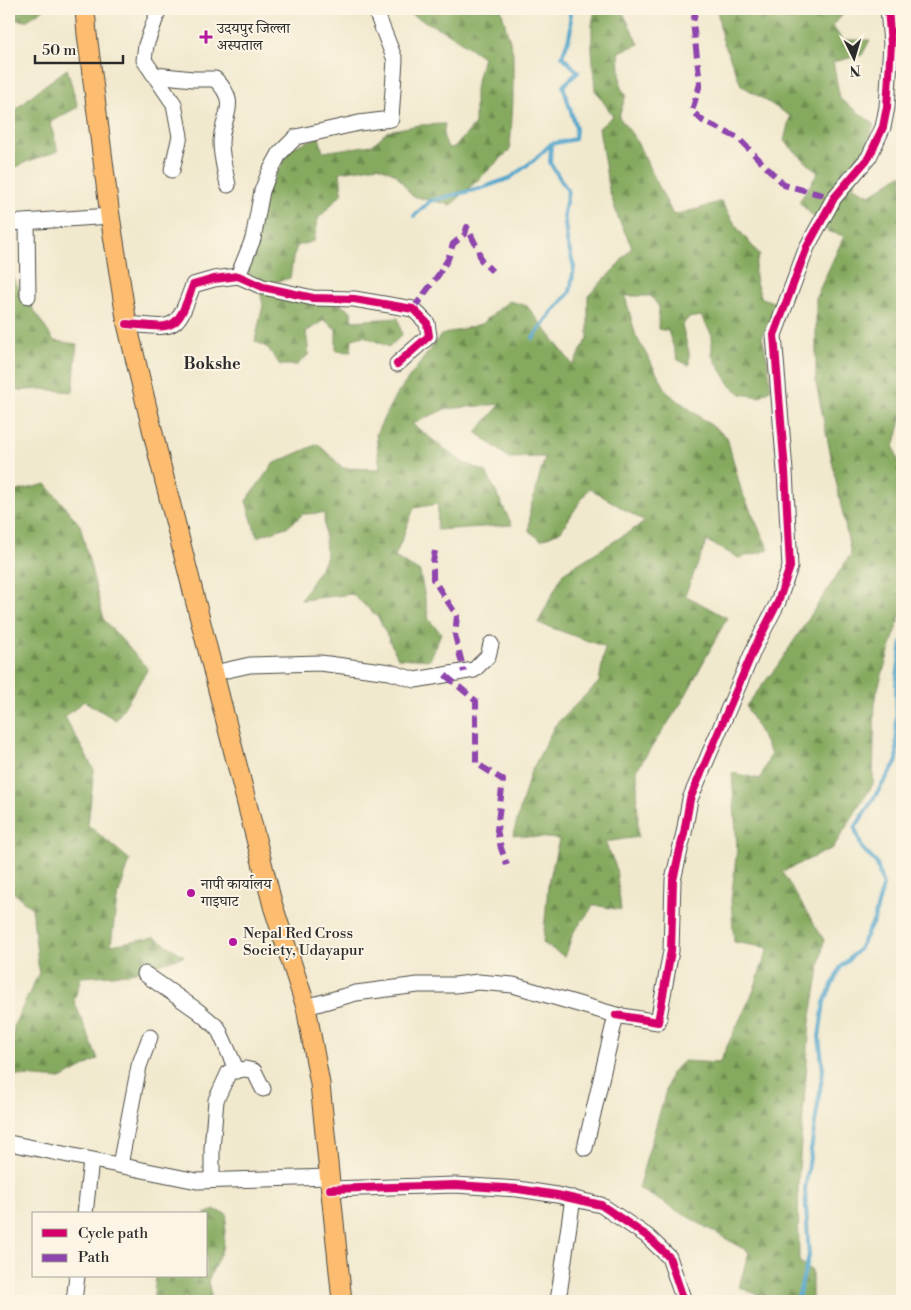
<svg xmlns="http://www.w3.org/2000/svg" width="911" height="1310" font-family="'Libre Bodoni','Noto Serif Devanagari',serif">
  <defs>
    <pattern id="forest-firs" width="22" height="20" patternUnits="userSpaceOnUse" patternTransform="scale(1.25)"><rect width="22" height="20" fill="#85aa5f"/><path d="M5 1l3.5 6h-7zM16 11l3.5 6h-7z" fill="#6d8b4f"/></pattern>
  </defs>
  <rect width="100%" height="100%" fill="#fcf5e5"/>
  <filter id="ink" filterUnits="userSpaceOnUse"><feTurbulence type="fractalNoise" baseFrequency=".02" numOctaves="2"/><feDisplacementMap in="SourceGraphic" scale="10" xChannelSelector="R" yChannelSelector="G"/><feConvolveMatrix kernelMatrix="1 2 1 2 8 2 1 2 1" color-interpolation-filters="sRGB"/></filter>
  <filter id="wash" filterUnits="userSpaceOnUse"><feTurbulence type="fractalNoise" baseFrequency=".0096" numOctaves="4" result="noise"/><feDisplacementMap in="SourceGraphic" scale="20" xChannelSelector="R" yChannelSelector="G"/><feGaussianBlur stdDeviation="1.12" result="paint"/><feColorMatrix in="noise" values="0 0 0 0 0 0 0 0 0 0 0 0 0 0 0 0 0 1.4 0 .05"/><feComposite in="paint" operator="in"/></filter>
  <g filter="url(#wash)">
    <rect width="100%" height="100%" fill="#f1e9ce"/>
    <!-- forest -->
    <g fill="url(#forest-firs)" stroke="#586a45">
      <polygon points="10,9 44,9 26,21 11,19"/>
      <polygon points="400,9 501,9 513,53 513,101 510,150 451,205 412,196 396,174 378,166 340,172 342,193 318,219 314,241 297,246 293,258 290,278 271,283 247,274 250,255 264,197 291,148 319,137 323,152 372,145 388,131 419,125 445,124 443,135 448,148 455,147 475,124 475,89 483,57 448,33"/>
      <path d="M595 9H621L639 44 619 52 621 88 626 95 619 117 635 138 673 215 698 209 721 201 738 229 760 255C751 271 755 282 762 298L779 304 762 336 768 363 771 389 760 397 741 394 730 385 712 355V335L701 316 688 318 682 326 689 352V365L678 360 668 331 658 329 659 307 651 296H625L636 336 668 393 727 437 741 490 769 550 739 558 707 541 685 595 727 618 682 702 637 769 638 837 605 842 616 867 621 910 594 905 573 933 565 957 543 943 548 886 559 839 513 835 530 774 555 725 599 682 605 647 538 623 563 573 645 522 589 488 561 531 541 540 529 531 530 510 545 457 509 458 476 432 501 404 445 409 412 424 462 462 486 472 512 525 437 530 438 504 414 508 395 557 420 572 429 620 441 633 430 660 398 658 378 617 352 594 301 600 326 558 324 513 303 514 289 526 257 537 246 501 273 464 318 444 343 468 380 469 376 434 394 398 441 335 481 324 509 301 527 306 573 365 588 338V296L617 266 632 247 619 220 609 190 599 128 613 116 595 90 592 49V25Z"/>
      <polygon points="717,9 847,9 833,26 842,40 870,40 862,55 833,62 840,99 874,124 853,187 870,195 902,174 902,417 894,447 902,472 902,610 875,698 873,784 833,848 782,872 824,940 810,1022 798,1183 799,1261 812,1271 812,1301 772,1301 739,1287 749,1252 638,1188 671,1073 683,1061 719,1063 753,992 768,948 734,942 731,901 737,848 732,773 760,779 771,754 746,706 778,665 851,554 816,383 816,297 844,236 827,231 799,202 818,173 784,141 790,116 741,85 722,38"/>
      <polygon points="67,69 78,107 50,122 58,151 26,162 9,171 9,115 37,91"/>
      <polygon points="9,277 13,278 54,341 77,344 73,392 43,389 9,391"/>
      <polygon points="260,292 339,304 351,311 352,321 398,318 402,335 389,347 364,336 352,339 351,352 336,351 336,329 324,320 306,332 309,354 297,365 280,365 268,348 255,341 263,305"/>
      <polygon points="46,484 80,525 104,620 148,669 116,720 84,701 65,717 94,770 88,825 130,860 117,899 111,945 154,937 184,956 127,974 81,977 74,1001 98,1059 61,1079 11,1075 14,1025 39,973 32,908 9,889 9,737 11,732 9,724 9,493"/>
      <polygon points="215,1210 227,1214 223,1247 208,1281 212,1301 153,1301 156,1276 206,1276 206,1214 204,1214"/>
    </g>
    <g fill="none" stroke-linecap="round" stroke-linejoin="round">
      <!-- stream -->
      <g stroke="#51a5cc" stroke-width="4">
        <polyline points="414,216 430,201 482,188 510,178 534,160 551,144"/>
        <path d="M533 338 549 316 570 292 574 267 567 241 564 213 568 191 550 163 551 144 575 139 576 128 563 86 578 72 562 56C570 37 573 30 569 9"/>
        <polyline points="797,1301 809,1256 805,1190 823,1070 819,1037 824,1002 840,968 859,949 874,920 883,886 877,864 862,848 855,828 897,761 896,685 902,642"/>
      </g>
    </g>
  </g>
  <g filter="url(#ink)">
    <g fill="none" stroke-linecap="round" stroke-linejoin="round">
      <!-- minor casing -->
      <g stroke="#494843" stroke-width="17">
        <g id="minor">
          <polyline points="159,9 146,45 144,60 174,104 180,136 172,170"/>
          <path d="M155 75 193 79H215C241 104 222 115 221 142 221 157 225 170 228 185"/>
          <polyline points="27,222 28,296"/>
          <polyline points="9,223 110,216"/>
          <polyline points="238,276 253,239 262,191 269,173 280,153 296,137 359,123 391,119 395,60 375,9"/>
          <path d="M127 324C175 328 176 333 193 285L214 279 238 276 263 287 313 298 354 299 413 309 427 323 429 336 397 364"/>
          <polyline points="214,673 250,665 320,663 390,672 415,680 474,670 488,656 491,644"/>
          <polyline points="145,974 198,1011 218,1028 237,1071"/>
          <polyline points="306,1007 356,993 418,985 455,985 478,982 513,985 616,1015 585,1148"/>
          <polyline points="616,1015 658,1022 671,951 673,880 684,833 690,799 754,649 778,602 790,567 785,471 774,335 807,247 834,198 869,157 883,127 887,107 891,44 888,9"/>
          <polyline points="9,1143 197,1181 329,1177"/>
          <polyline points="120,1165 139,1066 150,1037"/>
          <polyline points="212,1180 212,1149 216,1100 229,1072 245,1069 254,1071 263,1089"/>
          <polyline points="330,1189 455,1185 518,1189 557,1195 601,1205 647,1236 669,1257 684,1301"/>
          <polyline points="85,1214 91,1160"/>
          <polyline points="74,1301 77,1276"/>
          <polyline points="558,1301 573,1198"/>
        </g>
      </g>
      <!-- major casing -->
      <g stroke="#494843" stroke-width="21">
        <polyline id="major" points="85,9 87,34 110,216 127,324 159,458 273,906 306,1007 320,1084 342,1301"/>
      </g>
      <!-- minor -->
      <use href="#minor" stroke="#fff" stroke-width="15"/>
      <!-- major -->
      <use href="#major" stroke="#fcbd6f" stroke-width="19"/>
      <!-- quiet -->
      <g stroke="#8e44ad" stroke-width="6" stroke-dasharray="12 6" stroke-linecap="butt">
        <polyline points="696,9 693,22 700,84 692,111 703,121 738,138 784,185 834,198"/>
        <polyline points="413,309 439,274 448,259 453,244 465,234 467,227 478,249 481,260 492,271"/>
        <polyline points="435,551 433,562 433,579 457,616 455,635 464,672"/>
        <polyline points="445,675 476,701 476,763 503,780 497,830 501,848 507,865"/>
      </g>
      <!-- cycleway casing -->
      <g stroke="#fcf5e5" stroke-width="11">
        <g id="cycleway">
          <path d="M127 324C175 328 176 333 193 285L214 279 238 276 263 287 313 298 354 299 413 309 427 323 429 336 397 364"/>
          <polyline points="616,1015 658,1022 671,951 673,880 684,833 690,799 754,649 778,602 790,567 785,471 774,335 807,247 834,198 869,157 883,127 887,107 891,44 888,9"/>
          <polyline points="330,1189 455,1185 518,1189 557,1195 601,1205 647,1236 669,1257 684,1301"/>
        </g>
      </g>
      <!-- cycleway -->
      <use href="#cycleway" stroke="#d6006c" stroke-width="8"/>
    </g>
  </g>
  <!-- markers -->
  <g fill="#b5179e" stroke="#fcf5e5" stroke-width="2">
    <path d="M203.5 29.5h5v5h5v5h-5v5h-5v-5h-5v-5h5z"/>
    <circle cx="191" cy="893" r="5"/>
    <circle cx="233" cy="942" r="5"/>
  </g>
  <g text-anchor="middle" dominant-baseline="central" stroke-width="4" stroke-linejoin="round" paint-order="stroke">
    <!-- poi labels -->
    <g font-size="15" fill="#2b2b2b" stroke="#fcf5e5" text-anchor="start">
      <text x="217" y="28">उदयपुर जिल्ला<tspan x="217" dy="17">अस्पताल</tspan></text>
      <text x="201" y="884">नापी कार्यालय<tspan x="201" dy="17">गाइघाट</tspan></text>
      <text x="243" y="933">Nepal Red Cross<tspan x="243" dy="17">Society, Udayapur</tspan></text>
    </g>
    <!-- neighbourhood labels -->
    <g font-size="16" font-weight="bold" fill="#2b2b2b" stroke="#fcf5e5">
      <text x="212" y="364">Bokshe</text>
    </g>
  </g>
  <!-- margin -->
  <rect width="911" height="1310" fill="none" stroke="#fcf5e5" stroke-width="30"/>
  <!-- legend -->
  <rect x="32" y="1212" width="175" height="65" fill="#fcf5e5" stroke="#a8a49b"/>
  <rect x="42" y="1229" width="25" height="8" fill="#d6006c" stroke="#a8a49b"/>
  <text x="78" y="1238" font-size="15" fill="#2b2b2b">Cycle path</text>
  <rect x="42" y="1254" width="25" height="8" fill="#8e44ad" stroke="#a8a49b"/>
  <text x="78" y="1262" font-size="15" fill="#2b2b2b">Path</text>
  <!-- north arrow -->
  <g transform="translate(854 58) rotate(175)" stroke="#fcf5e5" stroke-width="4" paint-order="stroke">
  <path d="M0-4L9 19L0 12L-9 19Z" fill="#2b2b2b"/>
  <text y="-8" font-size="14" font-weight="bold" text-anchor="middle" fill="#2b2b2b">N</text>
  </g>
  <!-- scale -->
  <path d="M35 55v8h88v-8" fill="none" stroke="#2b2b2b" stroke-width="2.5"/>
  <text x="42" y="55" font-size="15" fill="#2b2b2b" stroke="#fcf5e5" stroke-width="4" paint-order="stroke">50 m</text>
</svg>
